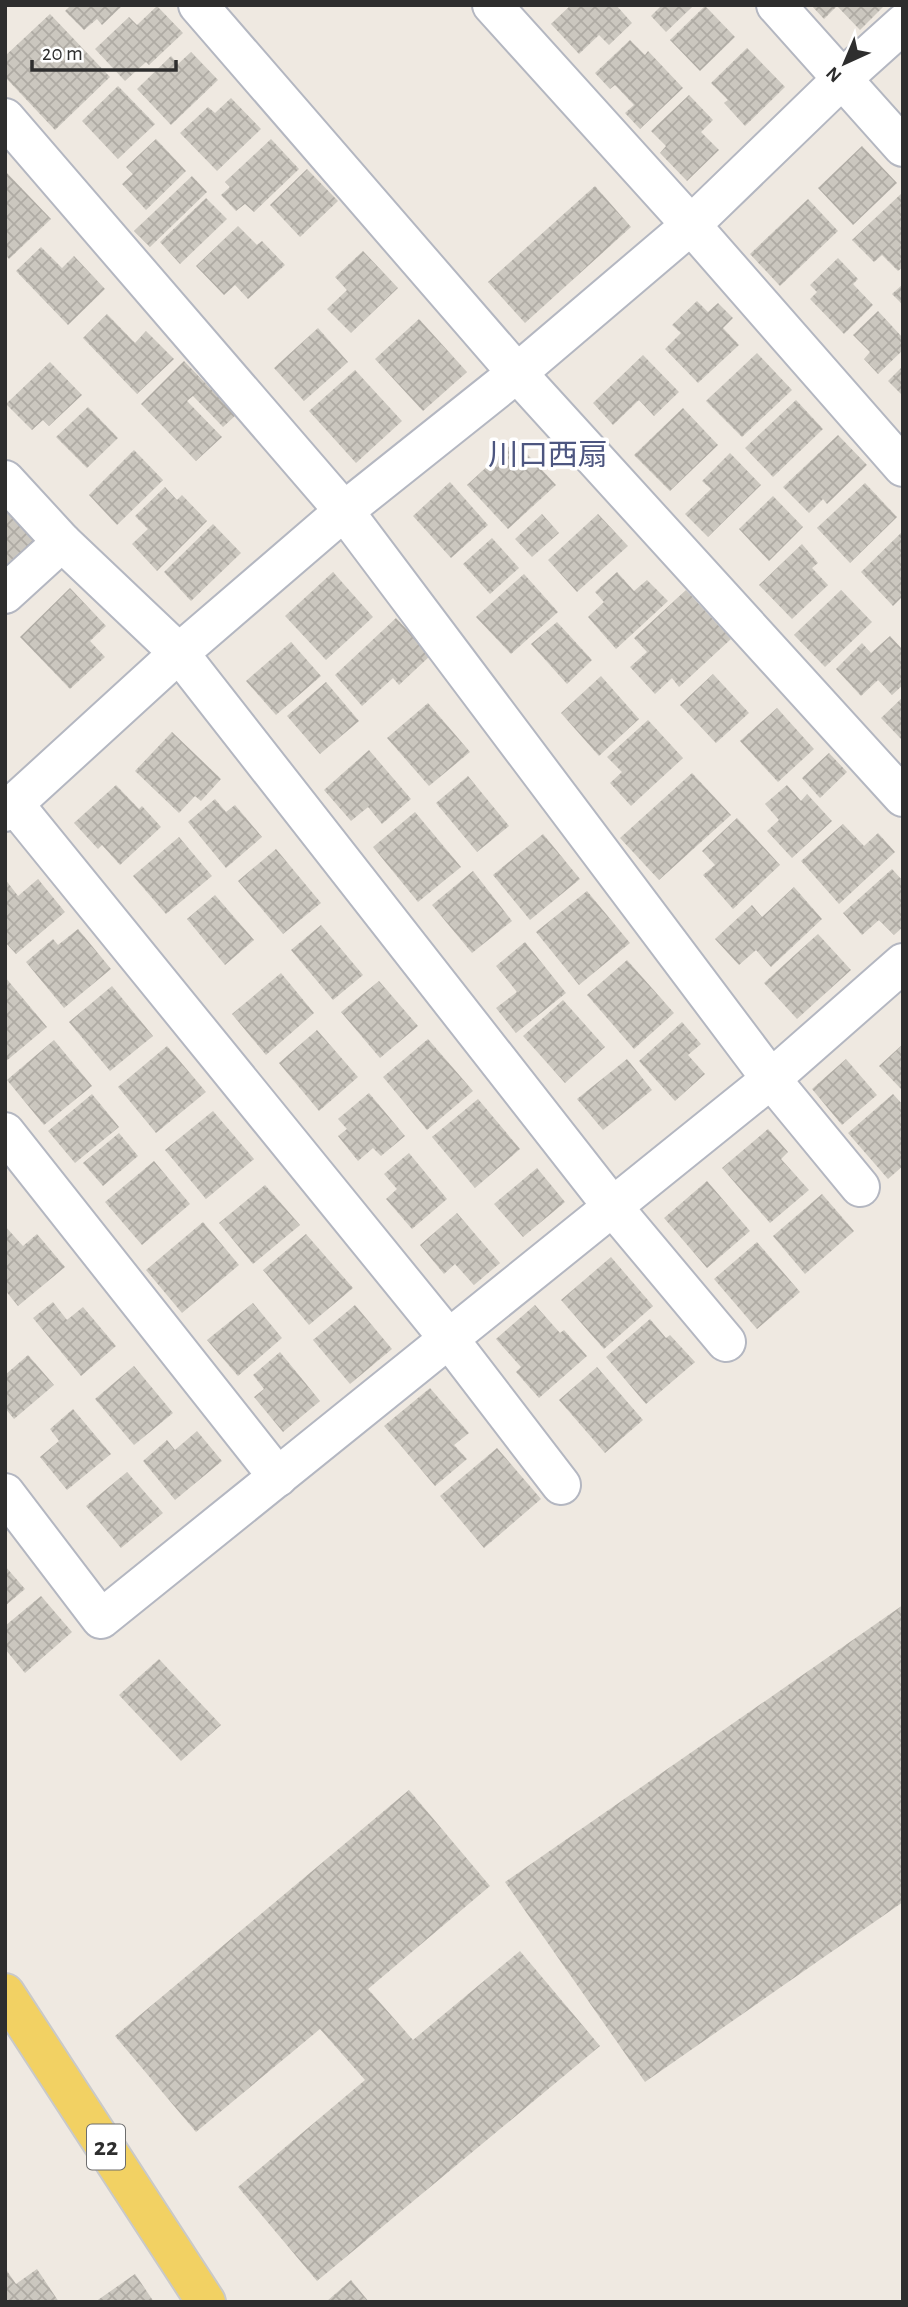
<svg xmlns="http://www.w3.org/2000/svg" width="908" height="2307" font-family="'Alegreya Sans','Noto Sans JP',sans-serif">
  <defs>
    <pattern id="building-cross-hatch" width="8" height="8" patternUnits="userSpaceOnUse" patternTransform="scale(1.75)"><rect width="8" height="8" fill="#cbc7bf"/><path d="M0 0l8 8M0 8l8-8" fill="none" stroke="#afaba4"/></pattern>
  </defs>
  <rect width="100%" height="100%" fill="#efe9e1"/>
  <!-- building -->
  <g fill="url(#building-cross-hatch)">
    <polygon points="71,5 123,5 102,25 97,19 84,30 65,11"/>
    <polygon points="571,5 616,5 632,23 609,45 599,35 579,54 551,24"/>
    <polygon points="662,5 694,5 666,32 651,16"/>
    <polygon points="811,5 885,5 860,30 837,6 824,19"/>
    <polygon points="157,6 183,33 149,65 146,62 125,81 95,49 129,17 137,25"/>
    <polygon points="705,6 735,37 700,71 670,40"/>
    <polygon points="50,14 110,77 55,130 5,77 5,56"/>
    <polygon points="630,40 645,55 648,51 683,88 640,129 625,113 634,105 615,85 610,89 595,73"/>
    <polygon points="747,48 785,87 745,126 724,103 728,100 711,83"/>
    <polygon points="191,52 218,80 171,125 137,89 171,56 178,64"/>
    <polygon points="118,86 155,124 118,159 82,121"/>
    <polygon points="689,95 713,120 701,132 719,150 687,181 660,153 666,146 651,131"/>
    <polygon points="231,98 261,129 217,171 180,133 208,107 215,113"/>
    <polygon points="156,139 186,171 146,210 122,184 133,174 126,167"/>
    <polygon points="271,139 299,169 254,212 245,204 236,211 221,195 230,187 225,182"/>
    <polygon points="862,146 897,183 853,225 818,188"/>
    <polygon points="307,169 338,201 300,237 270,205"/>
    <polygon points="5,171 51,219 9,259 5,254"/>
    <polygon points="192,176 207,192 150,247 134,231"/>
    <polygon points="595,186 631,227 525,323 488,282"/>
    <polygon points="903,192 903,267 898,271 882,255 874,262 852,240"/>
    <polygon points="206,198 227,219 180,264 160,242"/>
    <polygon points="808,199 838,231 780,286 750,254"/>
    <polygon points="238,226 257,245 262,241 285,265 248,299 235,285 224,295 196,266"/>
    <polygon points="41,247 62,268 74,256 105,289 68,325 16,271"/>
    <polygon points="363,251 398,288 351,333 327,309 347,290 335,277"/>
    <polygon points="838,258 858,279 853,284 873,305 844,334 810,299 817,292 810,285"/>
    <polygon points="903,284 903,305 892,294"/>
    <polygon points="697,301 708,312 718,303 733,318 723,328 739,345 698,383 665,349 681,333 672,325"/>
    <polygon points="878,311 903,338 903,350 878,374 864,359 870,352 853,335"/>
    <polygon points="107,314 135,343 146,331 174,359 137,394 83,338"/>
    <polygon points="419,319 467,372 423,411 375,359"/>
    <polygon points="318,328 348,362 304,401 274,368"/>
    <polygon points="757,353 792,390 742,437 706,401"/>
    <polygon points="643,355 679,392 654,416 639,400 613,425 593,403"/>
    <polygon points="184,361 236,415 223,427 193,396 187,401 222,437 196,461 141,404"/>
    <polygon points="50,362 82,395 49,426 43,420 32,430 6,404"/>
    <polygon points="903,366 903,396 888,381"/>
    <polygon points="355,370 402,421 356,463 309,411"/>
    <polygon points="796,400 823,429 773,477 745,448"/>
    <polygon points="88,407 118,438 87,468 56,437"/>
    <polygon points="683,408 718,445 670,491 634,455"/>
    <polygon points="838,435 867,465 827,504 823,499 809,513 783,487"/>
    <polygon points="515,441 556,485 508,529 467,485"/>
    <polygon points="134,450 163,480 117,525 89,495"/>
    <polygon points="730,453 761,485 708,537 685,514 711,489 702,481"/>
    <polygon points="450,482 488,525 451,558 413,516"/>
    <polygon points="865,483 897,517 850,563 817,528"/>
    <polygon points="165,487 177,500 182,495 207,521 157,571 132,544 148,529 135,516"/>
    <polygon points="773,496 803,527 769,561 739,529"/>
    <polygon points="5,507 36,539 5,568"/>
    <polygon points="542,514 559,533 532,557 515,539"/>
    <polygon points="598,514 628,546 577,592 548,560"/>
    <polygon points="213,524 241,553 191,601 164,572"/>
    <polygon points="903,531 903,596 893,606 861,572"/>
    <polygon points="492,538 519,568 490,594 463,564"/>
    <polygon points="802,544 818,563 812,568 828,585 792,619 759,585"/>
    <polygon points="333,572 373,617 326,660 285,616"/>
    <polygon points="617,572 634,591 647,580 668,601 616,649 588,617 604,602 595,592"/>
    <polygon points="524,574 558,612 511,654 476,617"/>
    <polygon points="70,588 106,626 90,641 105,657 70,689 20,637"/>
    <polygon points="686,590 731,639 679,687 672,678 655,694 630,667 647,652 634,638"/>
    <polygon points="841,590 872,622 825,667 794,635"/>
    <polygon points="396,618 431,655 399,685 393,678 362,706 335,675"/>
    <polygon points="557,622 592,660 567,684 531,644"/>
    <polygon points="890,636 903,650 903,685 892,695 878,680 861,696 836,669 862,643 871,653"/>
    <polygon points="291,642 321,676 276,715 246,681"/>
    <polygon points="713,674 749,713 716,743 680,705"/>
    <polygon points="601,676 639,719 599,756 561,713"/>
    <polygon points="326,682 359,721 320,754 287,716"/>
    <polygon points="903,697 903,741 881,718"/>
    <polygon points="428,703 470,752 429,786 387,738"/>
    <polygon points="777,708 814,749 778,782 740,741"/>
    <polygon points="648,720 683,758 631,806 610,783 622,772 607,757"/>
    <polygon points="172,732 221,779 201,801 195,796 179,813 135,771"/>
    <polygon points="369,750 411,799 382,824 368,807 351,821 324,790"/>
    <polygon points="829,753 847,772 820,798 802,778"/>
    <polygon points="692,773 731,815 659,880 620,838"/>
    <polygon points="468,776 509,826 477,852 436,803"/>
    <polygon points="116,785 139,809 142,806 161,827 120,865 102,845 98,849 74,823"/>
    <polygon points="787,785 801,801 807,794 832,821 792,858 767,831 779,820 765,804"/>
    <polygon points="215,799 226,812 235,805 262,837 226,868 188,822"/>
    <polygon points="415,812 461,867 418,902 373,847"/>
    <polygon points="737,818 780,865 733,909 703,875 715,865 702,851"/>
    <polygon points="843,824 864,846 878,833 895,852 839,904 801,861"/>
    <polygon points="543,834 580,879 530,920 493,875"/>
    <polygon points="179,837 212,876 166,914 133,876"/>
    <polygon points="276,849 321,903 283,934 238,881"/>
    <polygon points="892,869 903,881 903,927 894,935 879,920 862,935 843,913"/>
    <polygon points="473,871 512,921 472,953 432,905"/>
    <polygon points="5,879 18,896 38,879 65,912 16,954 5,942"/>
    <polygon points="794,887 822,919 771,967 756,950 739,965 715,939 752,905 762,917"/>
    <polygon points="587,891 630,943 579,985 536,932"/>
    <polygon points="215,895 254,940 225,965 187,919"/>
    <polygon points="321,925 363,975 333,1000 291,950"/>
    <polygon points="78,929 111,969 64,1008 26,962 53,939 58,945"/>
    <polygon points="818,934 851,970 797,1019 764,983"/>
    <polygon points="525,942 566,993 516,1033 496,1008 517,992 496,966"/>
    <polygon points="627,960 674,1013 634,1049 587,995"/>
    <polygon points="281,973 314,1013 266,1055 232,1014"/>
    <polygon points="5,977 47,1027 5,1062"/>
    <polygon points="379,981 418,1026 380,1058 341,1012"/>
    <polygon points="112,986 153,1036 110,1071 69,1022"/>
    <polygon points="563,1000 605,1047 565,1083 523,1036"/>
    <polygon points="682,1022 701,1044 688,1055 705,1074 675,1101 639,1061"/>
    <polygon points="317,1030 358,1077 319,1111 279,1063"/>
    <polygon points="428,1039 473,1091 427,1130 383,1077"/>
    <polygon points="54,1040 92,1086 44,1125 7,1080"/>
    <polygon points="903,1044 903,1091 879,1066"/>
    <polygon points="167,1046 206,1092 156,1133 118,1087"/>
    <polygon points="627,1059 652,1090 603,1130 577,1099"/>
    <polygon points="846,1059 877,1095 842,1125 812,1089"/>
    <polygon points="369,1093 405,1136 381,1156 373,1148 358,1161 338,1136 347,1129 338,1119"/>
    <polygon points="92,1094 119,1127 75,1163 48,1131"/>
    <polygon points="893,1094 903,1105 903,1166 888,1179 848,1133"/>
    <polygon points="478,1099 520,1149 475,1188 432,1137"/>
    <polygon points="213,1111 254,1159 206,1199 165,1150"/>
    <polygon points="768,1129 788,1152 781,1159 809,1190 770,1223 722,1168"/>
    <polygon points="119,1133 138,1156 103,1186 83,1163"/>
    <polygon points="409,1153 447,1199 412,1229 386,1199 397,1189 384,1174"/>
    <polygon points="154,1161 190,1204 142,1245 105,1202"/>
    <polygon points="537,1168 565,1202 523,1237 494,1204"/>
    <polygon points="707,1181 750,1231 707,1268 664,1218"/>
    <polygon points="265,1185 300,1225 253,1264 219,1223"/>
    <polygon points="822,1194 854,1231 805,1274 773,1236"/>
    <polygon points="457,1213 500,1263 474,1285 455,1264 444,1274 420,1245"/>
    <polygon points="203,1222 239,1265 182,1313 146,1270"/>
    <polygon points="5,1226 23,1246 37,1234 65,1267 18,1306 5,1290"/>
    <polygon points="306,1234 353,1288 309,1325 263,1270"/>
    <polygon points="757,1242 800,1292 757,1329 714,1279"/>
    <polygon points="611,1257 653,1306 604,1349 561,1300"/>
    <polygon points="53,1302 67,1320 83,1307 116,1346 81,1376 33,1318"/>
    <polygon points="253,1303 282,1338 238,1376 207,1340"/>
    <polygon points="355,1305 392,1349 350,1384 313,1340"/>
    <polygon points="535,1305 560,1333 564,1330 587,1356 539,1398 516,1372 521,1367 496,1339"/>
    <polygon points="650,1319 666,1338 670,1335 695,1362 646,1404 606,1357"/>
    <polygon points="280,1352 320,1401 283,1432 254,1397 264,1389 253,1375"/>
    <polygon points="28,1355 54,1385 14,1419 5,1408 5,1375"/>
    <polygon points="134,1366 173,1413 134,1445 95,1399"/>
    <polygon points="597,1367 643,1420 605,1453 559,1400"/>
    <polygon points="430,1388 469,1433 454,1445 467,1459 435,1486 384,1426"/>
    <polygon points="73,1409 111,1454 67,1490 40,1457 59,1441 50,1429"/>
    <polygon points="197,1431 222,1461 175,1500 143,1461 167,1440 175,1450"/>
    <polygon points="497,1448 541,1499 484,1548 440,1496"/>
    <polygon points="127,1472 163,1513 121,1548 86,1506"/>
    <polygon points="5,1566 25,1589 5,1606"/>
    <polygon points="41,1596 72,1632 25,1673 5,1649 5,1626"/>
    <polygon points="903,1605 903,1902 645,2082 505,1882"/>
    <polygon points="159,1659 221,1725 181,1761 119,1695"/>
    <polygon points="409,1790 490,1886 368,1989 413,2040 520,1951 600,2046 317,2281 238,2187 365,2080 320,2029 196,2132 115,2036"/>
    <polygon points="5,2268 16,2284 37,2269 59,2302 5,2302"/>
    <polygon points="135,2274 154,2302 95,2302"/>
    <polygon points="351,2280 369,2302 326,2302"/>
  </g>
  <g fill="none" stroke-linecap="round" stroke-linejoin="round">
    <!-- minor casing -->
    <g stroke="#b4b7c1" stroke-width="42">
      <g id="minor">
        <polyline points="198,5 517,373 903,797"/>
        <polyline points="492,5 691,225 903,467"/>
        <polyline points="776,5 903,147"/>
        <polyline points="5,118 344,511 771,1079 860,1187"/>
        <polyline points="5,480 62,542 179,653 612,1206 726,1342"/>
        <polyline points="5,594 62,542"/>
        <polyline points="14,804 449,1339 561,1485"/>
        <polyline points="5,812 179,653 344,511 517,373 691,225 842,79 903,24"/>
        <polyline points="5,1132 278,1477"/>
        <polyline points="5,1493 101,1619 771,1079 903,963"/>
      </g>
    </g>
    <!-- major casing -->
    <g stroke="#c9c9c9" stroke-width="42">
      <polyline id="major" points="5,1993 206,2302"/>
    </g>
    <!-- minor -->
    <use href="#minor" stroke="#fff" stroke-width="38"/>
    <!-- major -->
    <use href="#major" stroke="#f2d163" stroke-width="38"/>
  </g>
  <g text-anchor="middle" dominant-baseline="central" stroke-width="7" stroke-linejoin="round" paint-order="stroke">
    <!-- shield labels -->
    <rect fill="#fff" stroke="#6d6d6d" stroke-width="2" x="87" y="2124.5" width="38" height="45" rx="5"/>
    <g font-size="26" font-weight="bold" fill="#2e2e2e">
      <text x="106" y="2147">22</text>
    </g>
    <!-- neighbourhood labels -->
    <g font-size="30" fill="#4d5680" stroke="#fff">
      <text x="548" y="456">川口西扇</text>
    </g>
  </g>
  <!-- border -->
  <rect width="908" height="2307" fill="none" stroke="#2e2e2e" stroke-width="14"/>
  <!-- north arrow -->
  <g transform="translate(845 63) rotate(224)" stroke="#ffffff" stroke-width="5" paint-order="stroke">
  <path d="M0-5L12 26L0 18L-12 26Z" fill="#2e2e2e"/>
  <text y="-10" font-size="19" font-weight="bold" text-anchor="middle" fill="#2e2e2e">N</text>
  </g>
  <!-- scale -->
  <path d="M32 60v10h144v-10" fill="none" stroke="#2e2e2e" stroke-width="3.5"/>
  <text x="42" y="60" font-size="21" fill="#2e2e2e" stroke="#ffffff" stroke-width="5" paint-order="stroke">20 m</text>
</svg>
